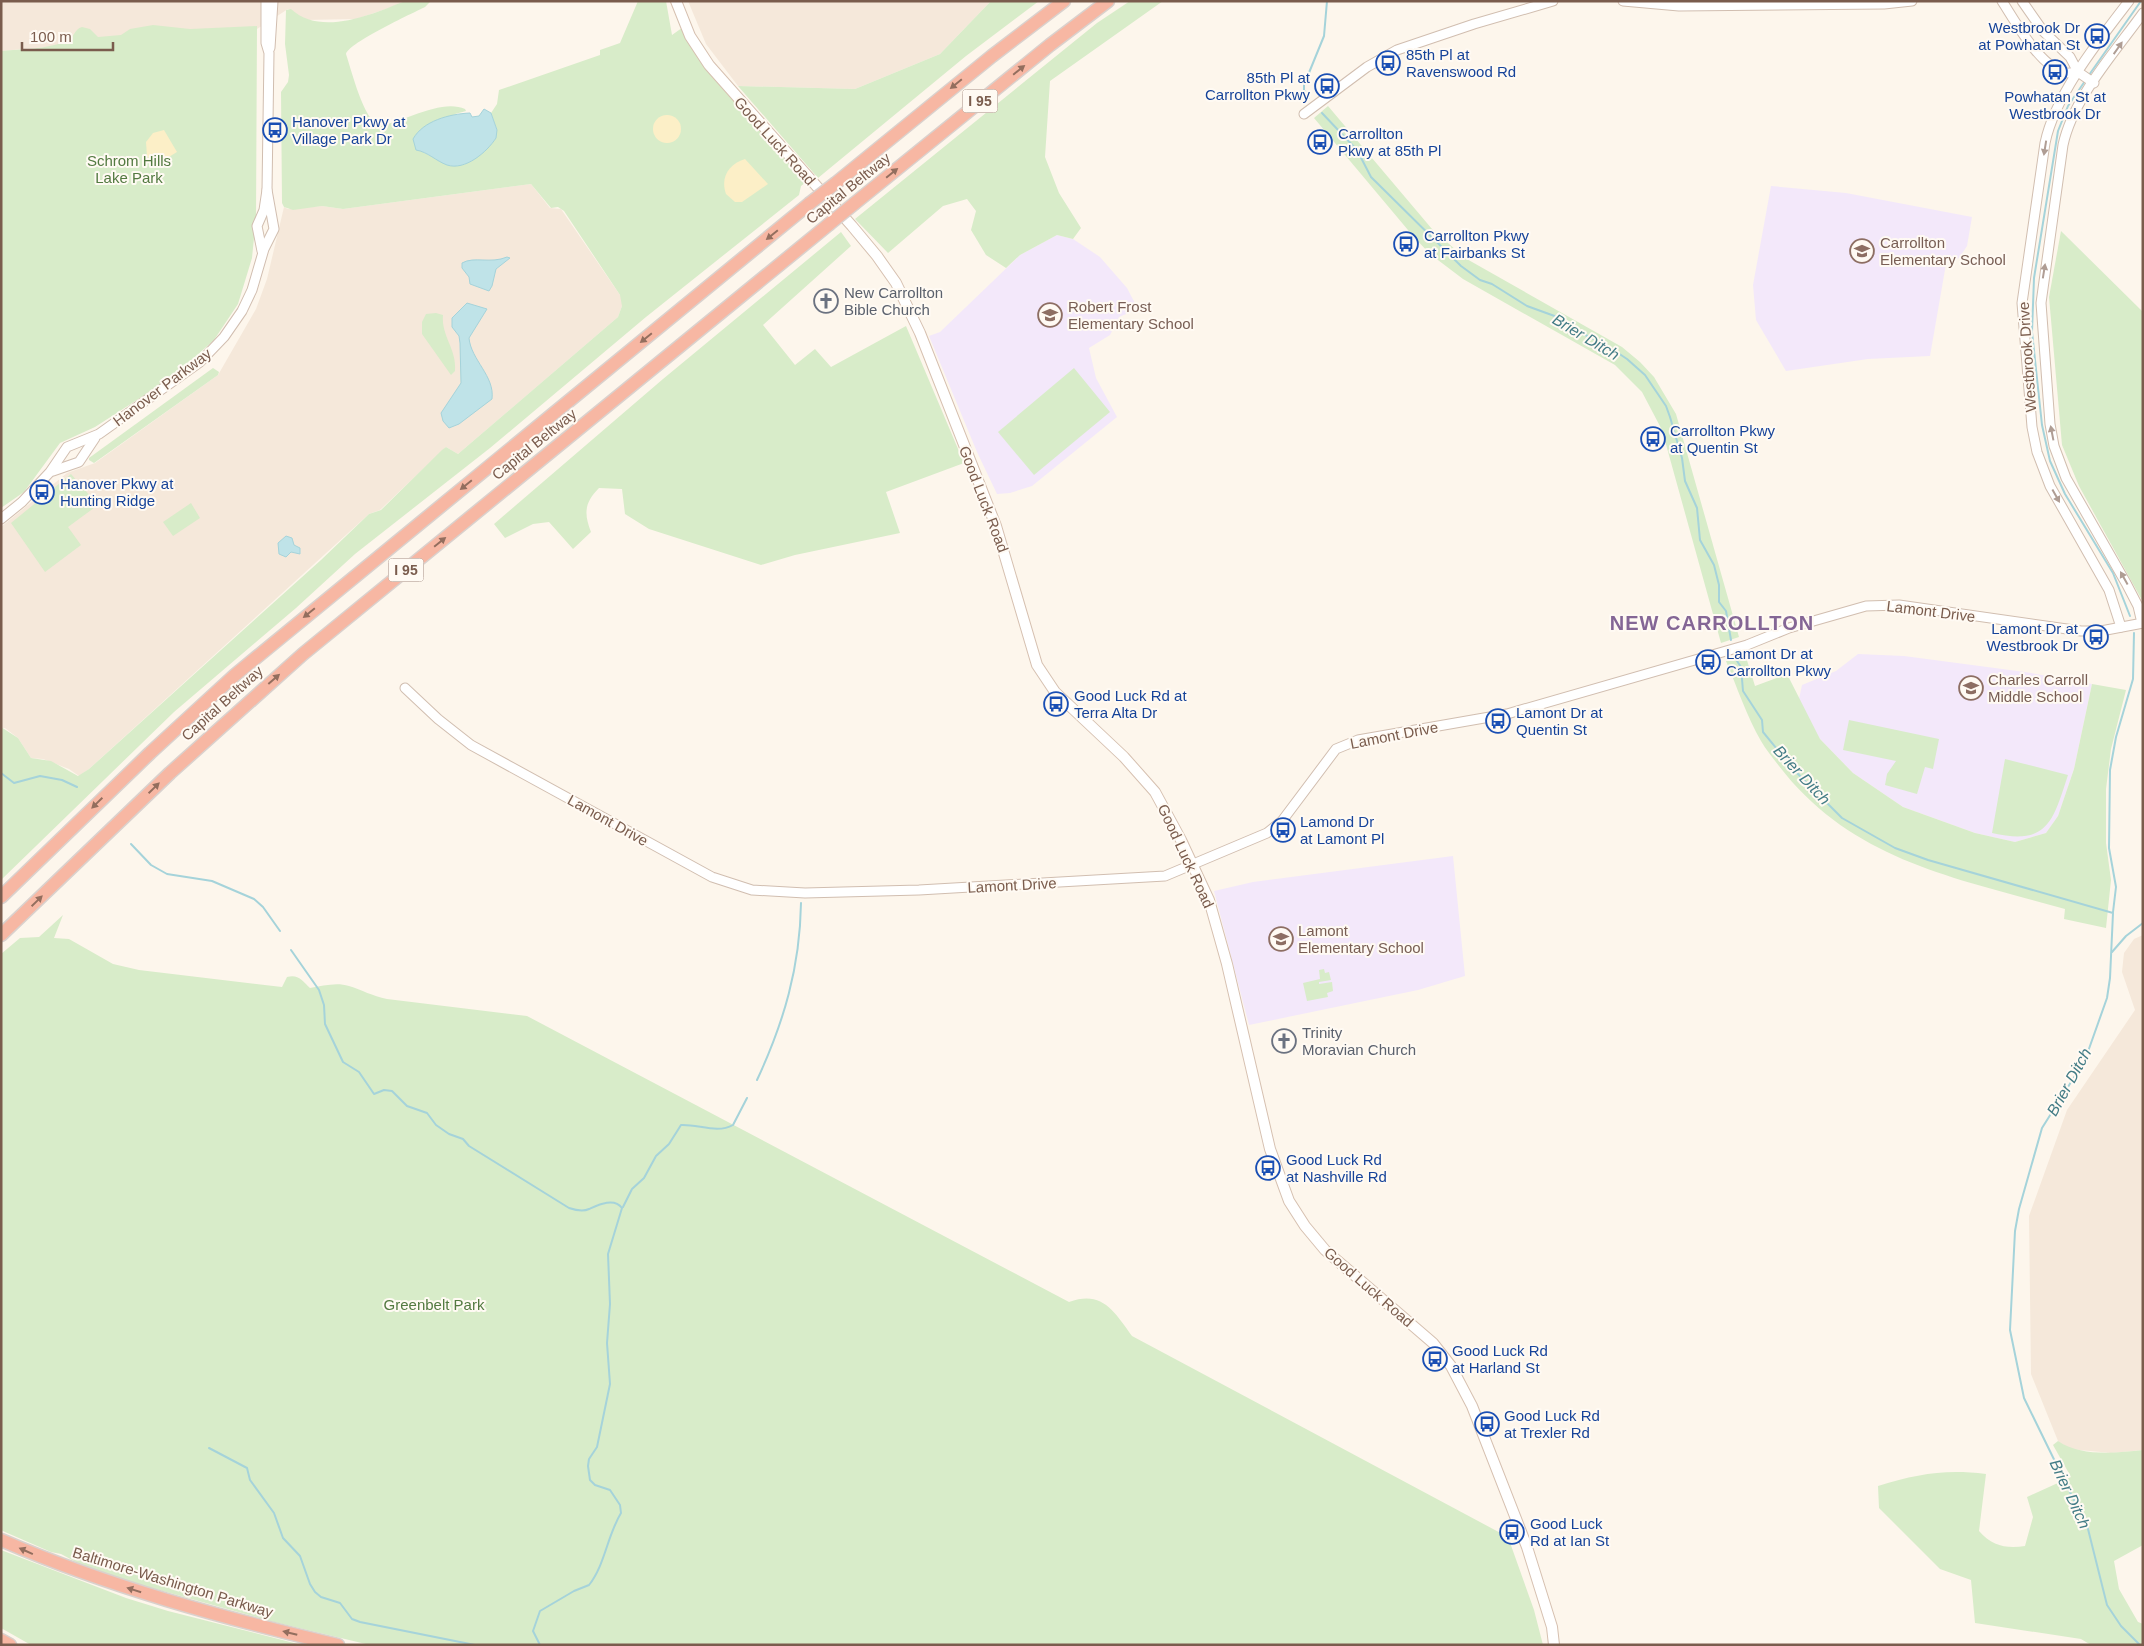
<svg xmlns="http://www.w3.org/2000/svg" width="2144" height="1646" font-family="Helvetica,sans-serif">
  <rect width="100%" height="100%" fill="#fdf6ec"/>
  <!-- residential -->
  <g fill="#f5e8da">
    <polygon points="1,1 410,1 356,19 304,20 288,9 257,29 1,51"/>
    <polygon points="688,1 991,1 940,54 855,89 738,86 706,44"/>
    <polygon points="531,184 550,208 561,209 622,298 622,306 618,317 458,454 446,447 380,510 369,514 89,769 79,776 69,769 43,759 31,758 18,738 5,728 1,728 1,527 67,473 95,463 218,375 256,309 267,279 284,207 288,209 322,206 343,209"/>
    <polygon points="2143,935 2143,1450 2111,1453 2069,1449 2058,1441 2031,1374 2029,1216 2067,1110 2135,1010 2122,972 2124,953 2134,939"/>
  </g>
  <!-- education -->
  <g fill="#f3e8fa">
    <polygon points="1771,186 1846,193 1972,217 1967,246 1959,258 1946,264 1930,356 1868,359 1786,371 1756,320 1753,285"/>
    <polygon points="1057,235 1073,239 1100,257 1127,288 1138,309 1119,317 1110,335 1089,348 1096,378 1117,417 1032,486 1010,493 997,494 977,452 929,336 940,332 1020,255"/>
    <polygon points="1858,654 1904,656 2025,672 2092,684 2074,769 2058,816 2046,833 2015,842 1975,833 1903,807 1853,773 1819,738 1799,699 1802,685 1836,671"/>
    <polygon points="1453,856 1465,976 1418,990 1249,1025 1214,891 1253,882"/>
  </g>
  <!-- green -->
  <g fill="#d8ecc9">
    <path d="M405 1 430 2 425 7C411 14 350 42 346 54 352 72 363 118 379 126 403 122 442 98 465 109L466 111 455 114 421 151C466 175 467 169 497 130L491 113 497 104 499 90 600 55V50L620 43 638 1H666L672 35 686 25 691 36 810 179 801 186 799 195 646 317 490 448 355 554 296 608 174 712 1 880V727L18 738 31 758 51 761 78 776 89 769 321 560 369 514 381 510 442 450 446 447 458 454 618 317 622 306 620 295 564 211 558 207 551 208 531 184 343 209 322 206 293 210 284 207 282 203 281 92 288 82 289 75 285 44 286 10 291 9C321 37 373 14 405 1Z"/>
    <polygon points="991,1 1039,1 966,56 818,178 738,86 855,89 940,54"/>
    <polygon points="1130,1 1163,1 1050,81 1045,157 1059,193 1081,228 1073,239 1057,235 1020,255 1006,268 986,255 971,230 976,211 967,199 943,206 888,253 855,219 1097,23"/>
    <path d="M153 25 190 29 257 26 256 218 252 258 238 304 214 340 194 358 154 389 95 427 60 443 24 492 1 508V51C23 49 45 49 65 42 74 39 74 29 82 27L90 29 98 37 121 35 130 29Z"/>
    <polygon points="1328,106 1432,229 1465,258 1622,347 1640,362 1654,377 1676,414 1739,637 1721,643 1662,430 1642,392 1615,365 1463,279 1430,254 1413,236 1314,118"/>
    <polygon points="2061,231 2143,312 2143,602 2079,486 2062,445 2049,297"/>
    <path d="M841 232 851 246 763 325 795 365 815 349 831 367 906 326 964 463 886 492 900 533 795 555 761 565 649 529 625 514 622 489 599 488C584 503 584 514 591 532L573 549 549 522 533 524 505 538 494 524 663 379Z"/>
    <path d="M436 313 443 315C441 336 457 349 455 371L451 375 422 334V322L426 314Z"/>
    <polygon points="213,368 219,372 218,375 94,463 89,460 89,458"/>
    <polygon points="1074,368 1110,412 1034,475 998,432"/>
    <polygon points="71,474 98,505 68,527 81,545 45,572 11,523"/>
    <polygon points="191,503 200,518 173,536 163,522"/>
    <path d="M1745 654 1755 686 1787 674 1820 739 1853 773 1903 807 1975 833 2015 842 2046 833 2058 816 2074 769 2092 684 2126 690 2111 749 2106 789V843L2111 880 2106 928 2064 919 2065 909C1956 878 1852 861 1779 766 1773 758 1766 750 1761 741 1747 717 1737 687 1726 661Z"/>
    <polygon points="1849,720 1939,739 1933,769 1925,767 1917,794 1885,785 1887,774 1896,761 1843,750"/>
    <path d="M2005 759 2068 775C2053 821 2048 846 1992 833Z"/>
    <path d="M63 915 54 938 69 939 113 964 139 970 282 987 287 977C298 974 302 980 310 988 323 986 336 982 349 986 362 990 372 996 387 999L527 1016 1069 1302C1102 1290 1114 1311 1132 1336L1508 1537 1534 1610 1543 1645H370L274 1622 141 1585 87 1568 61 1554 51 1552 5 1532 1 1530V954L20 938 39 937Z"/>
    <polygon points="1324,969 1325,973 1329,972 1331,980 1319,982 1319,984 1332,982 1333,991 1327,993 1328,997 1307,1001 1303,983 1320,979 1319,970"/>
    <path d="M2058 1441C2082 1457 2115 1453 2143 1450V1545L2114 1561 2119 1589 2138 1622 2143 1624V1645H2091L2081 1639 1975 1623 1971 1580 1940 1569 1879 1508 1878 1486C1918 1474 1944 1469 1986 1474L1979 1531C1992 1546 2007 1549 2025 1546L2033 1517 2027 1497 2071 1477 2053 1445Z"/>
    <polygon points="1,1550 126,1598 168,1611 302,1645 31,1645 1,1628"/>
  </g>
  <!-- sand -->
  <g fill="#fcefc7">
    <circle cx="667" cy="129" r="14"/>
    <polygon points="164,130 177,152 159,163 153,163 147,156 146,142 153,133"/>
    <path d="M745 159 768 184 742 202H735L726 194C720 177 729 164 745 159Z"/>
  </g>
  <!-- water -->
  <g fill="#bfe3e8" stroke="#a5d3da">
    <path d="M484 109 491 113 497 130 496 138C487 152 465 171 447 165 436 161 428 152 416 150L413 139C423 121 449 114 470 113L472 117 479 116Z"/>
    <path d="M507 257 510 258 496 269 492 286 489 291 470 284 469 277 462 268V263C474 256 491 264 507 257Z"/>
    <path d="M467 303 487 309 469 338C471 360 495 376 492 399L459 424 449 428 443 421 441 413 461 383 460 343 459 336 452 327V318Z"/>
    <polygon points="286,536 292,538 294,545 300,548 300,554 291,552 286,557 279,554 278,543"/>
  </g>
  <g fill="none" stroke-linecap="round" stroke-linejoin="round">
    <!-- stream -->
    <g stroke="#a5d3da" stroke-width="2">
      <polyline points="2089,75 2141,1"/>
      <polyline points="2085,81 2068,106 2058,131 2034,278 2032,332 2042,425 2050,461 2065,494 2113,573 2130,616"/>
      <polyline points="1309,98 1304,90 1304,85 1324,36 1327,1"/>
      <polyline points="1322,113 1357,150 1371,177 1461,266 1480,280 1492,284 1527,306 1560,318 1574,330 1603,343 1627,359 1645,375 1666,406 1670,417 1682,458 1685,481 1697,508 1700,540 1714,565 1719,585 1719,602 1726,611 1731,640"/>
      <polyline points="1735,658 1741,667 1743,691 1762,720 1763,732 1795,771 1842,818 1895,848 1928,860 2113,913 2110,978 2107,998 2085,1060 2042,1128 2019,1209 2015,1231 2010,1330 2024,1398 2088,1529 2107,1605 2121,1626 2140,1645"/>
      <polyline points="1,773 14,783 40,776 62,780 77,787"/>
      <polyline points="131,844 151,865 167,874 212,881 254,899 263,907 280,931"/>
      <polyline points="2113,912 2116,887 2109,848 2110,770 2116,737 2133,679 2134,633"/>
      <path d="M291 950 319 990 324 1005 325 1024 343 1062 359 1072 374 1094 384 1090 392 1091 407 1106 427 1113 436 1125 449 1134 463 1139 469 1146 569 1208C575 1210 583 1212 589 1209 598 1205 614 1197 622 1208L608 1254 610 1304 607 1343 610 1384 597 1447 589 1459 588 1466 590 1480 595 1485 610 1490 620 1505 621 1513C607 1536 605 1565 589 1585L574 1591 540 1611 533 1631 540 1645"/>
      <polyline points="2112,952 2126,936 2143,923"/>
      <path d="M757 1080C784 1022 800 967 801 903"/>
      <path d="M623 1207 632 1189 644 1178 656 1156 669 1144 681 1125C698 1124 717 1134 733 1125L747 1098"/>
      <polyline points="209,1448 247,1468 250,1480 274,1513 283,1538 300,1556 310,1584 315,1592 321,1597 340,1603 352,1619 360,1622 475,1645"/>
    </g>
    <!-- tertiary casing -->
    <g stroke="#d1beb0" stroke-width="11">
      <g id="tertiary">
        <polyline points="1623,1 1679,6 1884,4 1912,1"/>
        <path d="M2002 1C2015 21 2039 65 2063 72 2067 74 2073 73 2078 72"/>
        <polyline points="2022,1 2043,31 2070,57 2078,72 2094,83"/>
        <polyline points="270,48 273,1"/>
        <polyline points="1304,114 1367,67 1397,50 1474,24 1553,1"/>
        <polyline points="262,251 257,226 264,210 267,190 269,53 266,43 266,1"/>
        <polyline points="53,471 79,462 95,438"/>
        <polyline points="1,519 22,502 50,472 67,447 99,434 200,362 224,337 242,311 252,290 264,249 274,229 267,190"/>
        <path d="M2142 623 2138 606 2126 583 2066 478 2054 446 2050 424 2041 303 2063 145C2073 98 2115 52 2143 13"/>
        <path d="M2121 627 2109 590 2050 486 2037 452 2032 427 2022 303 2045 143C2055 95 2099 40 2129 1"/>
        <polyline points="405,688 438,719 471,745 712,877 752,890 805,893 919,890 1165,876 1267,833 1282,821 1336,749 1358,740 1507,714 1747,645 1789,628 1866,606 1899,605 2081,631 2101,631 2143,623"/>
      </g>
    </g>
    <!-- secondary casing -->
    <g stroke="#d6c0b0" stroke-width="12">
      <polyline id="secondary" points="676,1 690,36 709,65 852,226 877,256 896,283 920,333 996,526 1037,665 1055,692 1124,757 1155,792 1181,840 1209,900 1227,964 1270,1149 1289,1201 1305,1226 1325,1250 1433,1343 1451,1366 1472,1406 1527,1547 1552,1627 1554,1645"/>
    </g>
    <!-- motorway casing -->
    <g stroke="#dad1cd" stroke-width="15">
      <g id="motorway">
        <polyline points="836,183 992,56 1064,1"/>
        <polyline points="855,203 1050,45 1108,1"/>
        <polyline points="1,897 150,753 235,675 809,204"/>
        <polyline points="1,935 170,773 303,654 828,225"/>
        <path d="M1 1540C109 1587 223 1618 338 1645"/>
        <polyline points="1,1640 10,1645"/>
      </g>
    </g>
    <!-- tertiary -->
    <use href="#tertiary" stroke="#fff" stroke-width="9"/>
    <!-- secondary -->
    <use href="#secondary" stroke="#fff" stroke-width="10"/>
    <!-- motorway -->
    <use href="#motorway" stroke="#f7b7a3" stroke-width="12"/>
    <!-- motorway-bridge casing -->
    <g stroke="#dad1cd" stroke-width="15" stroke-linecap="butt">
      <g id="motorway-bridge">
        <polyline points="809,204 836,183"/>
        <polyline points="828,225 855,203"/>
      </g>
    </g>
    <!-- motorway-bridge -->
    <use href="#motorway-bridge" stroke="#f7b7a3" stroke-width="12"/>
  </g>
  <!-- one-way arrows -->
  <defs><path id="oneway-solid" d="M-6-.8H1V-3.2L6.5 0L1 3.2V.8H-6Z" transform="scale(1.25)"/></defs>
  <g fill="#af9d94">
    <use href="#oneway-solid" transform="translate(2118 48) rotate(-55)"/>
    <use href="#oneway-solid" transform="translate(2045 148) rotate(99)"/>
    <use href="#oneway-solid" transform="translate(2044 271) rotate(-81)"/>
    <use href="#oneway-solid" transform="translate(2052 433) rotate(-101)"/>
    <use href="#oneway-solid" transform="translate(2056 496) rotate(61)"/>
    <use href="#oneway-solid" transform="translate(2124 578) rotate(-119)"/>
  </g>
  <g fill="#936e5e">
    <use href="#oneway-solid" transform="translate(1019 70) rotate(-39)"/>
    <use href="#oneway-solid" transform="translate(956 84) rotate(141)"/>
    <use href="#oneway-solid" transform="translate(892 173) rotate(-39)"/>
    <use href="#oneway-solid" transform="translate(772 235) rotate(141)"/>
    <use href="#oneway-solid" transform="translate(646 338) rotate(141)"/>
    <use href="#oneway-solid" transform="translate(466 485) rotate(141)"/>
    <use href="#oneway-solid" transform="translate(440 542) rotate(-39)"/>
    <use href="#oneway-solid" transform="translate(309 613) rotate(141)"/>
    <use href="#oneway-solid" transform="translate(274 679) rotate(-41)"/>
    <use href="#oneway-solid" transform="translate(154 788) rotate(-44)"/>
    <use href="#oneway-solid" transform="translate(97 803) rotate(136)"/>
    <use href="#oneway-solid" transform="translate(37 901) rotate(-44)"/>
    <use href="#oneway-solid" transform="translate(26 1551) rotate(-156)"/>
    <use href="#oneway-solid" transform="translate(134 1590) rotate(-162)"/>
    <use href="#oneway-solid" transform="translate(290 1633) rotate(-166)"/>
  </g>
  <!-- icons -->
  <defs>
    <g id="bus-ring" transform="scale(1.25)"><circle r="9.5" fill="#fffaf3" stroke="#1a4fb4" stroke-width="1.5"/><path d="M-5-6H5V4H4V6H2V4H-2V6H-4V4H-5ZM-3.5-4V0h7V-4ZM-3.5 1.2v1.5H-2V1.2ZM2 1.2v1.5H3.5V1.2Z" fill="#1a4fb4"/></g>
    <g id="school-ring" transform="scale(1.25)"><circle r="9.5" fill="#fffaf3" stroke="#8d6e63" stroke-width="1.5"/><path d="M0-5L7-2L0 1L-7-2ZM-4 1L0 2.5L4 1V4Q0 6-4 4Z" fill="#8d6e63"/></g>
    <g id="church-ring" transform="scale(1.25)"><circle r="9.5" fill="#fffaf3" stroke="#6b7280" stroke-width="1.5"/><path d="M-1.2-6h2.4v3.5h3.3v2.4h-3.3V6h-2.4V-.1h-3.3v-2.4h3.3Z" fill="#6b7280"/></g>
  </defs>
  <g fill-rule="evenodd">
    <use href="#bus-ring" x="2097" y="36"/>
    <use href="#bus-ring" x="1388" y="63"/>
    <use href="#bus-ring" x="2055" y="72"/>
    <use href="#bus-ring" x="1327" y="86"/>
    <use href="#bus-ring" x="275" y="130"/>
    <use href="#bus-ring" x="1320" y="142"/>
    <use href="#bus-ring" x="1406" y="244"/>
    <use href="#school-ring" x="1862" y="251"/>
    <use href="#church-ring" x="826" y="301"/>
    <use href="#school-ring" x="1050" y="315"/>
    <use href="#bus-ring" x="1653" y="439"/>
    <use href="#bus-ring" x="42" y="492"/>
    <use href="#bus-ring" x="2096" y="637"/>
    <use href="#bus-ring" x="1708" y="662"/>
    <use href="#school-ring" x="1971" y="688"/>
    <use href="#bus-ring" x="1056" y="704"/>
    <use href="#bus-ring" x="1498" y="721"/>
    <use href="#bus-ring" x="1283" y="830"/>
    <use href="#school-ring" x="1281" y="939"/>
    <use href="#church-ring" x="1284" y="1041"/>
    <use href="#bus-ring" x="1268" y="1168"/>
    <use href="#bus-ring" x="1435" y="1359"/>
    <use href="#bus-ring" x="1487" y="1424"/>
    <use href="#bus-ring" x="1512" y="1532"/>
  </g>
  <g text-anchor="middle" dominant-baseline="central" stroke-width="4" stroke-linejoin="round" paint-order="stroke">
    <!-- shield labels -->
    <g fill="#fffaf3" stroke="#a28b7f" stroke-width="1">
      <rect x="962.5" y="89.5" width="35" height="23" rx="4"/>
      <rect x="388.5" y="558.5" width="35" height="23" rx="4"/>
    </g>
    <g font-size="14" font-weight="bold" fill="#7a5c4d">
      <text x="980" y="101">I 95</text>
      <text x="406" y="570">I 95</text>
    </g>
    <!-- transit labels -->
    <g font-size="15" fill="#164399" stroke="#fffaf3" text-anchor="start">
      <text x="2080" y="27" text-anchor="end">Westbrook Dr<tspan x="2080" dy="17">at Powhatan St</tspan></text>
      <text x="1406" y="54">85th Pl at<tspan x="1406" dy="17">Ravenswood Rd</tspan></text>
      <text x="1310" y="77" text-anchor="end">85th Pl at<tspan x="1310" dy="17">Carrollton Pkwy</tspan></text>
      <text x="2055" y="96" text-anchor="middle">Powhatan St at<tspan x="2055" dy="17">Westbrook Dr</tspan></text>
      <text x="292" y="121">Hanover Pkwy at<tspan x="292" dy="17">Village Park Dr</tspan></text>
      <text x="1338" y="133">Carrollton<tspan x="1338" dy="17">Pkwy at 85th Pl</tspan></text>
      <text x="1424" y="235">Carrollton Pkwy<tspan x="1424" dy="17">at Fairbanks St</tspan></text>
      <text x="1670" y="430">Carrollton Pkwy<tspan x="1670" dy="17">at Quentin St</tspan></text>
      <text x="60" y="483">Hanover Pkwy at<tspan x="60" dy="17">Hunting Ridge</tspan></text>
      <text x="2078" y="628" text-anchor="end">Lamont Dr at<tspan x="2078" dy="17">Westbrook Dr</tspan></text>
      <text x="1726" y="653">Lamont Dr at<tspan x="1726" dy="17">Carrollton Pkwy</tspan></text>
      <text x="1074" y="695">Good Luck Rd at<tspan x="1074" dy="17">Terra Alta Dr</tspan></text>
      <text x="1516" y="712">Lamont Dr at<tspan x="1516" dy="17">Quentin St</tspan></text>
      <text x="1300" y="821">Lamond Dr<tspan x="1300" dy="17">at Lamont Pl</tspan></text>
      <text x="1286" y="1159">Good Luck Rd<tspan x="1286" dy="17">at Nashville Rd</tspan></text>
      <text x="1452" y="1350">Good Luck Rd<tspan x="1452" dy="17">at Harland St</tspan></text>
      <text x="1504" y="1415">Good Luck Rd<tspan x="1504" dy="17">at Trexler Rd</tspan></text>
      <text x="1530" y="1523">Good Luck<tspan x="1530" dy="17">Rd at Ian St</tspan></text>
    </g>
    <!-- street labels -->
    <g font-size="15" fill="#7a5c4d" stroke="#fffaf3">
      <text transform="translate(775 141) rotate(48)">Good Luck Road</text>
      <text transform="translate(848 188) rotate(-39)">Capital Beltway</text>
      <text transform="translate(2027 357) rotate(-94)">Westbrook Drive</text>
      <text transform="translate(162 387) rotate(-37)">Hanover Parkway</text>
      <text transform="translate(534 444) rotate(-39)">Capital Beltway</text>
      <text transform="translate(984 499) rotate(69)">Good Luck Road</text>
      <text transform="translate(1931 611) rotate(7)">Lamont Drive</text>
      <text transform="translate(222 703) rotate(-42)">Capital Beltway</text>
      <text transform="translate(1394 735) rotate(-11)">Lamont Drive</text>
      <text transform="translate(608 820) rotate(29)">Lamont Drive</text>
      <text transform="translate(1186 856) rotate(65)">Good Luck Road</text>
      <text transform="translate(1012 885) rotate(-3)">Lamont Drive</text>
      <text transform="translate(1369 1287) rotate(41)">Good Luck Road</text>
      <text transform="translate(173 1582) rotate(17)">Baltimore-Washington Parkway</text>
    </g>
    <!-- park labels -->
    <g font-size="15" fill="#537a41" stroke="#fffaf3">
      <text x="129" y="160">Schrom Hills<tspan x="129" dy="17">Lake Park</tspan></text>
      <text x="434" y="1304">Greenbelt Park</text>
    </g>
    <!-- education labels -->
    <g font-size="15" fill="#785e54" stroke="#fffaf3" text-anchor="start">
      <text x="1880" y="242">Carrollton<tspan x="1880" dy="17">Elementary School</tspan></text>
      <text x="1068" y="306">Robert Frost<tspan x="1068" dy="17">Elementary School</tspan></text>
      <text x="1988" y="679">Charles Carroll<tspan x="1988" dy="17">Middle School</tspan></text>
      <text x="1298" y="930">Lamont<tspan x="1298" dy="17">Elementary School</tspan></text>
    </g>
    <!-- worship labels -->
    <g font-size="15" fill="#5b616d" stroke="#fffaf3" text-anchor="start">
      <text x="844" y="292">New Carrollton<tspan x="844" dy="17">Bible Church</tspan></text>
      <text x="1302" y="1032">Trinity<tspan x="1302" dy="17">Moravian Church</tspan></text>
    </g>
    <!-- water labels -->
    <g font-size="16" font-style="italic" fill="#437c86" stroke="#fffaf3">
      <text transform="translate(1586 337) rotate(31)">Brier Ditch</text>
      <text transform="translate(1802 775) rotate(47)">Brier Ditch</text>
      <text transform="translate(2069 1082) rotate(-61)">Brier Ditch</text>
      <text transform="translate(2070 1494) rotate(65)">Brier Ditch</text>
    </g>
    <!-- district labels -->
    <g font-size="20" font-weight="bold" letter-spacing="1" fill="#846695" stroke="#fffaf3">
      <text x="1712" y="623">NEW CARROLLTON</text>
    </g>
  </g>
  <!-- border -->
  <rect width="2144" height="1646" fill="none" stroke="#7a5c4d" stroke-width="5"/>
  <!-- scale -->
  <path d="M22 42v8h91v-8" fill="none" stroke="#7a5c4d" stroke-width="2.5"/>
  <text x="30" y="42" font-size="15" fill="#7a5c4d" stroke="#fffaf3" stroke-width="4" paint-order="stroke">100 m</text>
</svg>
